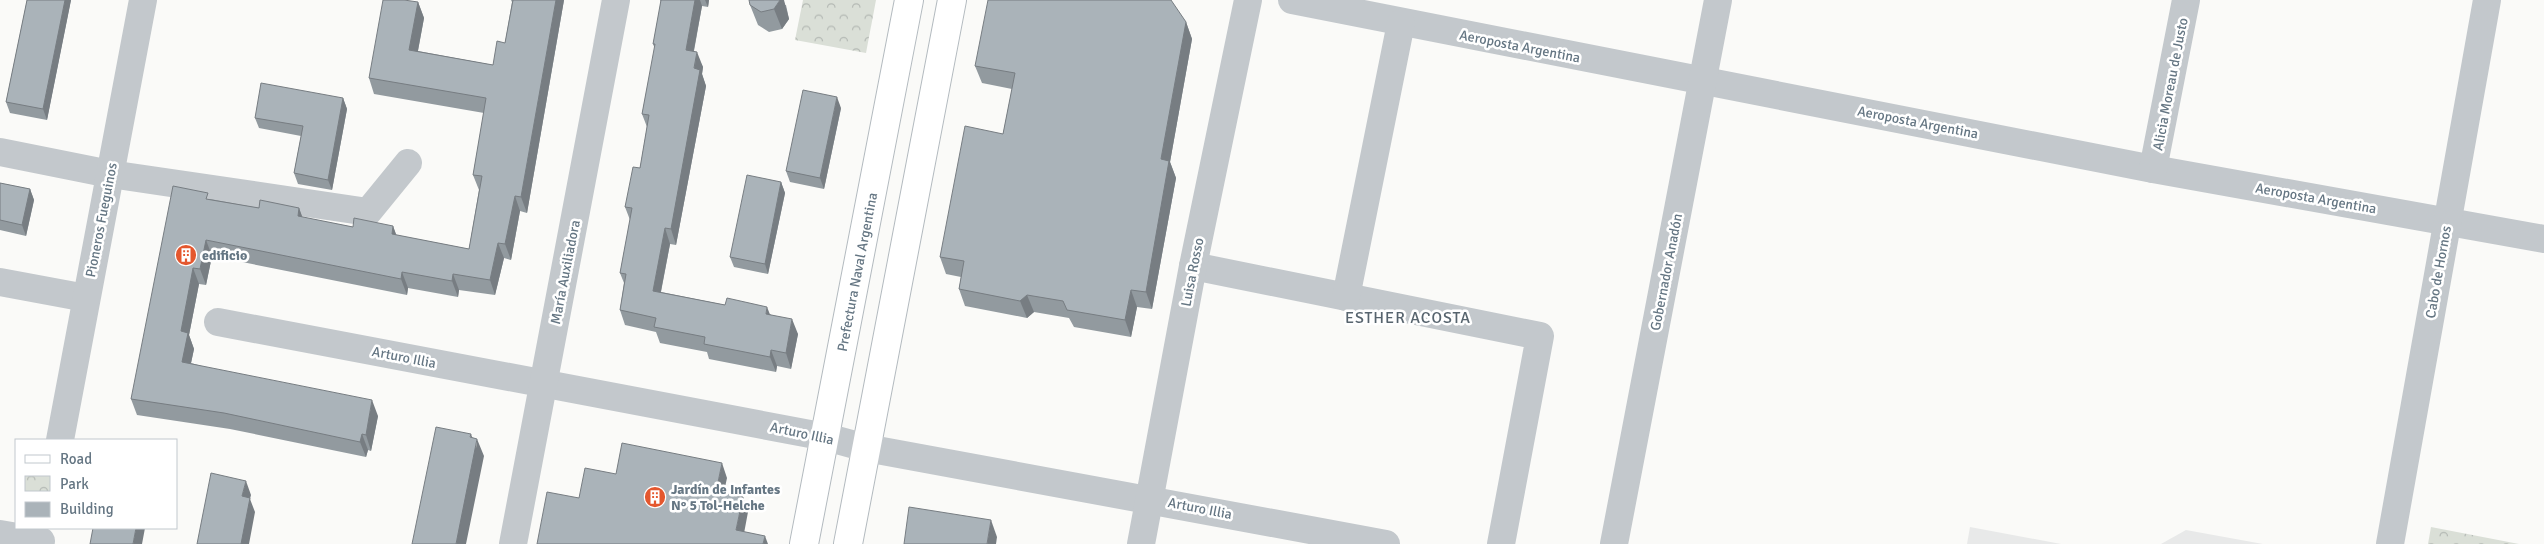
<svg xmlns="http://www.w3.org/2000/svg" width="2544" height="544" viewBox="0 0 2544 544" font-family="Signika,sans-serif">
<defs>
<pattern id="park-crowns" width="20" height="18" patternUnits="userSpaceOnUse" patternTransform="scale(1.25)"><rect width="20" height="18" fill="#dadfd7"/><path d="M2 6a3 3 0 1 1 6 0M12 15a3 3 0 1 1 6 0" fill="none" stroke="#b4b9b4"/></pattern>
</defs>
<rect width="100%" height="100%" fill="#fafaf8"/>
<g fill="#e8e9e9">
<polygon points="1970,527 2061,544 1967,544"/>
<polygon points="2186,530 2263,544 2161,544"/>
</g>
<g fill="url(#park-crowns)">
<polygon points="803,0 876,0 866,53 795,40"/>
<polygon points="2431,527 2519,544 2428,544"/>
</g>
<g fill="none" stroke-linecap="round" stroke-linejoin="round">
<g stroke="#b3babf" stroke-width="30">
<g id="secondary">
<polyline points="804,544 909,0"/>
<polyline points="848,544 952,0"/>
</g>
</g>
<g stroke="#c3c8cc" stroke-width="28">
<polyline points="1292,0 2153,169 2544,239"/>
<polyline points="0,152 110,174 368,212 408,163"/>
<polyline points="2153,169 2186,0"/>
<polyline points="1193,266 1540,336 1501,544"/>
<polyline points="0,282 86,298"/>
<polyline points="1346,297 1401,23"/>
<polyline points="218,322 826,437 866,448 1386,544"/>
<polyline points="60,440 143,0"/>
<polyline points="0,534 41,541"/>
<polyline points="513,544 616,0"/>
<polyline points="1141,544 1193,266 1248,0"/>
<polyline points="1614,544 1718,0"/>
<polyline points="2390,544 2487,0"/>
</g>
<use href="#secondary" stroke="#fff" stroke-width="28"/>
</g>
<g fill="#929a9f">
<polygon points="27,0 71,0 47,120 10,113 6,102"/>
<polygon points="511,0 564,0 527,213 520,211 511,260 504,258 495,295 459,290 458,297 408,288 407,295 212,256 206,285 199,284 189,335 194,349 191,363 378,416 371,451 368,450 366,457 230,429 137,415 131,399 210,199 259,208 299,208 302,217 353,227 393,226 396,235 469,249 479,190 473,175 484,113 374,94 369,78 418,2 424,18 418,51 493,65 505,43 512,2"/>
<polygon points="660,0 709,0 708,7 702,6 694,51 703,67 702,74 706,86 676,245 670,244 661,292 770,314 798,334 791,369 777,366 776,372 709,359 707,352 660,343 656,332 625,325 620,310 624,283 620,273 630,220 625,207 640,168 647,127 642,114 655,49 653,44 661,2"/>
<polygon points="750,5 786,5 789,19 782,29 769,32 758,25"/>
<polygon points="1186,22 1192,39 1170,162 1176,178 1152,309 1137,307 1131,337 1074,327 1069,318 1034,312 1027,318 965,306 959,289 961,277 946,274 940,257 1003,134 1012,89 982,83 975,66"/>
<polygon points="343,98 347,109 332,190 298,184 294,173 301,136 259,128 255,118"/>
<polygon points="841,108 824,189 790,182 786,171"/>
<polygon points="781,182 785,193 768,274 734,267 730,257"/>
<polygon points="0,183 30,189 34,200 26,236 0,230"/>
</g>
<g fill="#777d82">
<polygon points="65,0 71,0 47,120 43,109"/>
<polygon points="556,0 564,0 527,213 521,197"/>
<polygon points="695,0 700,0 702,6 691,65 686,50"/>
<polygon points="705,0 709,0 708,7"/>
<polygon points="780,0 784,0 789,19 782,29 774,9"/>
<polygon points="418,2 424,18 415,66 409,50"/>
<polygon points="1186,22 1192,39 1170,162 1176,178 1152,309 1146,292 1161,159"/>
<polygon points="697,52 703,67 702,74 706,86 676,245 671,229"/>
<polygon points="837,97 841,108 824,189 820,178"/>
<polygon points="343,98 347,109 332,190 328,180"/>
<polygon points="781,182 785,193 768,274 765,264"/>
<polygon points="30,189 34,200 26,236 22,225"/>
<polygon points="515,196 520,211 511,260 505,244"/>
<polygon points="299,208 305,224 298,216"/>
<polygon points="393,226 399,242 392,234"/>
<polygon points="665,228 670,244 658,306 653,291"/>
<polygon points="206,240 212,256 206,285 200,269"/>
<polygon points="498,243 504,258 495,295 490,280"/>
<polygon points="193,268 199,284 189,335 194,349 188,377 182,362 181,331"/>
<polygon points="402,272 408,288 407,295 401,279"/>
<polygon points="453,274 459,290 458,297 452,281"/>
<polygon points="1131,290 1137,307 1131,337 1125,320"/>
<polygon points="1027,295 1034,312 1027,318 1020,301"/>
<polygon points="767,307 773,322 766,314"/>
<polygon points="792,319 798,334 791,369 786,353"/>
<polygon points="771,350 777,366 776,372 770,357"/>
<polygon points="372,400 378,416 371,451 366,435"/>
<polygon points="362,434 368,450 366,457 360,442"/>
<polygon points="471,434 476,448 477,439 484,456 466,544 456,544"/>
<polygon points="722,463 727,478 721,506 716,492"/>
<polygon points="246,481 251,495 250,499 255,512 249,544 241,544 242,496"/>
<polygon points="743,497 748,512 742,544 736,530"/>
<polygon points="991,520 997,537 996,544 987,544"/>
<polygon points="136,528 145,528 142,544 133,544"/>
<polygon points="765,536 768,544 763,544"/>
</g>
<g fill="#aab3b9" stroke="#777d82">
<polygon points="27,0 65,0 43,109 6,102"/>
<polygon points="383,0 404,0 418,2 409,50 493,65 497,41 505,43 513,0 556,0 521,197 515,196 505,244 498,243 490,280 453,274 452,281 402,272 401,279 206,240 200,269 193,268 187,300 181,331 188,333 182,362 372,400 366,435 362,434 360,442 224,413 131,399 173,186 208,193 206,199 259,208 260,200 299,208 298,216 353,227 354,218 393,226 392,234 469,249 482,176 473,175 486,98 369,78"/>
<polygon points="661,0 695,0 686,50 697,52 694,68 700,70 671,229 665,228 653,291 725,305 727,298 767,307 766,314 792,319 786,353 771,350 770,357 704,344 705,337 654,327 656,318 620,310 626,274 620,273 632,208 625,207 633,167 640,168 649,115 642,114 655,44 653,44"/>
<polygon points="749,0 780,0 774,9 761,12 750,5"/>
<polygon points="988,0 1171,0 1186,22 1161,159 1169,161 1146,292 1131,290 1125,320 1067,310 1063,301 1027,295 1020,301 959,289 964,261 940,257 965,126 1003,134 1015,73 975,66"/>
<polygon points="261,83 343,98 328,180 294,173 303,126 255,118"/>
<polygon points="803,90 837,97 820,178 786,171"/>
<polygon points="747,175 781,182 765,264 730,257"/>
<polygon points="0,183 30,189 22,225 0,220"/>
<polygon points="436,427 471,434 470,437 477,439 456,544 412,544"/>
<polygon points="622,443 722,463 716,492 743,497 736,530 765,536 763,544 537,544 547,492 579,498 585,468 616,474"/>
<polygon points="211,473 246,481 242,496 250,498 241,544 197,544"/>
<polygon points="909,507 991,520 987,544 904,544"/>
<polygon points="93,528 136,528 133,544 90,544"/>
</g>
<defs>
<g id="building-disc" transform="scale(1.125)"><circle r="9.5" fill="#e4572e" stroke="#fff"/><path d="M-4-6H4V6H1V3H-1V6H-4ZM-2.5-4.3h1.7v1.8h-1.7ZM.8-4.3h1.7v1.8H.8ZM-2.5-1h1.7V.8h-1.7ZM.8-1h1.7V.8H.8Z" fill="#fff"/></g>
</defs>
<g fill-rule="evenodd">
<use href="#building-disc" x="186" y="255"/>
<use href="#building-disc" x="655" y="497"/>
</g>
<g text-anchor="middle" stroke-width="5" stroke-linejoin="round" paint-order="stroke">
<g font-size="14" fill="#657683" stroke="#fff">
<text transform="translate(1520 46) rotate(11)" y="5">Aeroposta Argentina</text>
<text transform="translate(2170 84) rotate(-79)" y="5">Alicia Moreau de Justo</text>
<text transform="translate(1918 122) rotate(11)" y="5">Aeroposta Argentina</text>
<text transform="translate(2316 198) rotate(10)" y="5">Aeroposta Argentina</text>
<text transform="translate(101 220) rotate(-79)" y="5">Pioneros Fueguinos</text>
<text transform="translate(565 272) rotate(-79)" y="5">María Auxiliadora</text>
<text transform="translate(857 272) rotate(-79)" y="5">Prefectura Naval Argentina</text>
<text transform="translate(1192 272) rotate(-79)" y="5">Luisa Rosso</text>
<text transform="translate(1666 272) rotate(-79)" y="5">Gobernador Anadón</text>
<text transform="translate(2438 272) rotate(-80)" y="5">Cabo de Hornos</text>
<text transform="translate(404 357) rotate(11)" y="5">Arturo Illia</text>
<text transform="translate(802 433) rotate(12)" y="5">Arturo Illia</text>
<text transform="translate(1200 508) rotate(11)" y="5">Arturo Illia</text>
</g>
<g font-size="14" font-weight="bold" fill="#657683" stroke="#fff" text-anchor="start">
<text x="202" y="260">edificio</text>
<text x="671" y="494">Jardín de Infantes<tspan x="671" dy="16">N° 5 Tol-Helche</tspan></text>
</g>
<g font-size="16" letter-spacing="1" fill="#57646e" stroke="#fff">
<text x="1408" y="323">ESTHER ACOSTA</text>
</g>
</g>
<rect x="15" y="439" width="162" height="90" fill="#ffffff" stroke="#c1c8cd"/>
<rect x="25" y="455" width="25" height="8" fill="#ffffff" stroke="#c1c8cd"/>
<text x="60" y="464" font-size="15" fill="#657683">Road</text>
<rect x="25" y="476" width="25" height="15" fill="url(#park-crowns)" stroke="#c1c8cd"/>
<text x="60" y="489" font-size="15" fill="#657683">Park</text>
<rect x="25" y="502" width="25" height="15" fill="#aab3b9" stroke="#c1c8cd"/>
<text x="60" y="514" font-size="15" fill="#657683">Building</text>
</svg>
